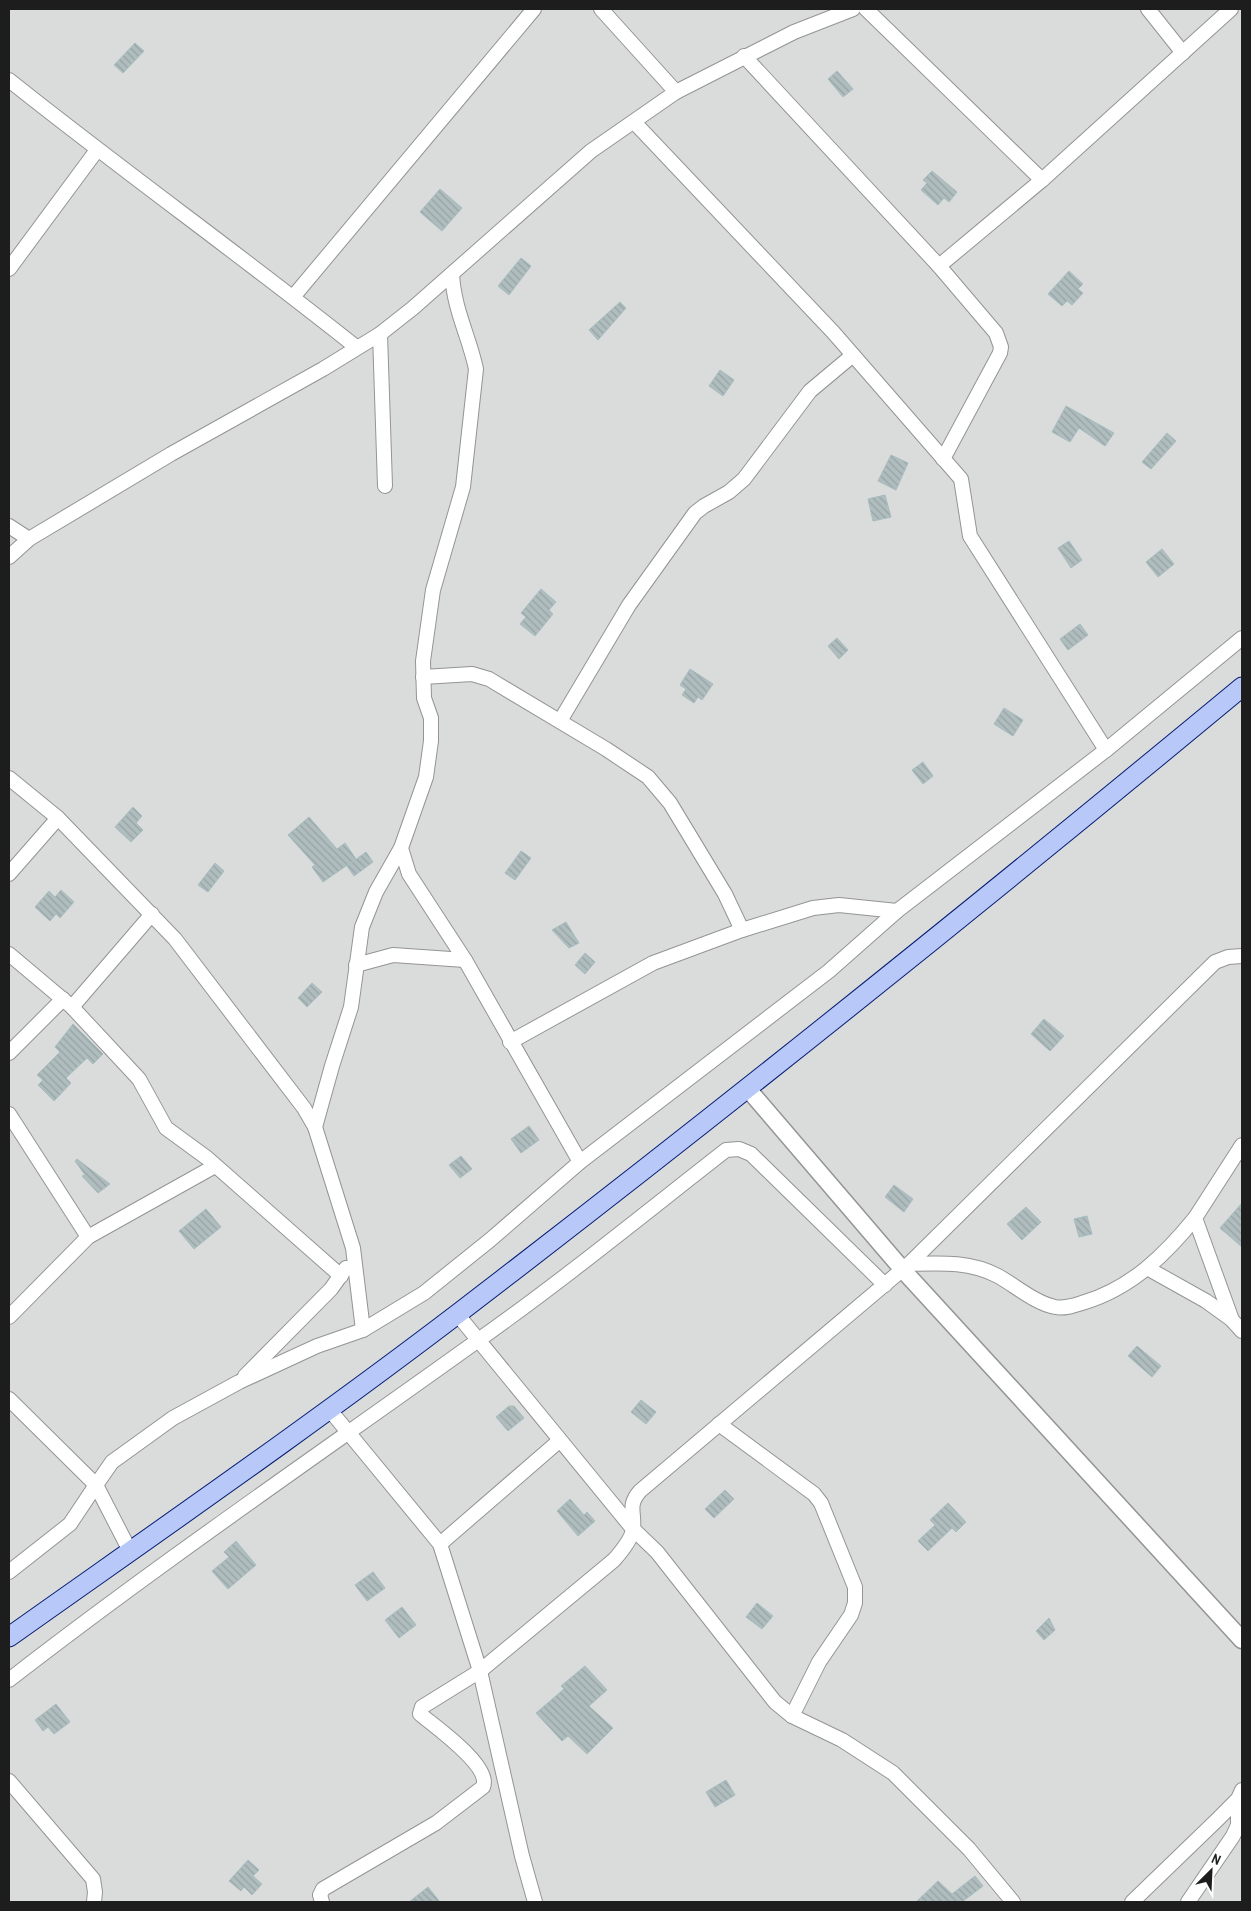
<svg xmlns="http://www.w3.org/2000/svg" width="1251" height="1911" viewBox="0 0 1251 1911" font-family="'Archivo Narrow',sans-serif">
<defs>
<pattern id="building-back-hatch" width="6" height="6" patternUnits="userSpaceOnUse" patternTransform="scale(1.25)"><rect width="6" height="6" fill="#b0bdbf"/><path d="M-1 5l2 2M0 0l6 6M5-1l2 2" fill="none" stroke="#97a2a4"/></pattern>
</defs>
<rect width="100%" height="100%" fill="#e3eaee"/>
<rect fill="#dadbdb" x="9" y="9" width="1233" height="1893"/>
<g fill="url(#building-back-hatch)" stroke="#a6bdc0">
<polygon points="135,43 144,51 123,73 114,65"/>
<polygon points="837,71 853,89 843,97 828,79"/>
<polygon points="932,171 957,192 949,202 944,198 938,205 921,190 927,183 923,180"/>
<polygon points="440,189 462,208 442,231 420,212"/>
<polygon points="521,258 531,266 509,295 498,286"/>
<polygon points="1069,271 1083,284 1078,289 1083,293 1072,305 1067,301 1062,306 1048,294"/>
<polygon points="620,302 626,308 598,340 589,330"/>
<polygon points="720,370 734,380 723,396 709,386"/>
<polygon points="1066,406 1114,433 1105,446 1079,428 1070,442 1052,432"/>
<polygon points="1167,433 1176,441 1151,469 1142,462"/>
<polygon points="891,455 908,463 896,490 878,481"/>
<polygon points="885,495 891,517 873,521 868,499"/>
<polygon points="1069,541 1082,560 1071,568 1058,548"/>
<polygon points="1162,549 1174,564 1158,577 1146,562"/>
<polygon points="541,589 556,602 549,610 553,614 535,636 520,624 526,617 521,613"/>
<polygon points="1080,624 1088,635 1068,650 1060,639"/>
<polygon points="837,638 848,650 839,659 828,646"/>
<polygon points="690,669 713,684 702,700 698,697 694,703 682,695 686,689 680,685"/>
<polygon points="1004,708 1023,720 1013,736 994,724"/>
<polygon points="923,762 933,776 923,784 912,770"/>
<polygon points="133,807 142,816 136,823 143,830 131,842 115,827"/>
<polygon points="309,817 337,849 345,843 356,859 323,882 312,867 315,865 288,835"/>
<polygon points="521,851 531,858 515,880 505,873"/>
<polygon points="366,852 373,862 354,876 347,866"/>
<polygon points="215,863 224,871 208,892 198,885"/>
<polygon points="61,890 74,902 60,918 56,914 50,921 35,907 49,891 55,897"/>
<polygon points="566,922 579,943 569,948 552,930"/>
<polygon points="585,953 595,962 585,974 575,965"/>
<polygon points="312,983 322,992 307,1007 298,998"/>
<polygon points="1044,1019 1064,1036 1050,1051 1031,1034"/>
<polygon points="73,1024 103,1054 93,1064 87,1058 66,1078 71,1083 54,1101 38,1085 43,1080 37,1075 60,1052 55,1047"/>
<polygon points="529,1126 539,1140 521,1153 511,1139"/>
<polygon points="461,1156 472,1169 460,1178 449,1165"/>
<polygon points="77,1159 102,1178 110,1184 98,1193 82,1176 85,1175 75,1161"/>
<polygon points="894,1185 913,1199 904,1212 885,1197"/>
<polygon points="1242,1203 1242,1247 1220,1228"/>
<polygon points="1026,1207 1041,1222 1022,1240 1007,1224"/>
<polygon points="206,1209 221,1227 194,1249 179,1231"/>
<polygon points="1087,1216 1092,1234 1079,1237 1074,1219"/>
<polygon points="1137,1346 1161,1366 1152,1377 1128,1356"/>
<polygon points="641,1400 656,1412 646,1424 631,1412"/>
<polygon points="509,1406 514,1406 524,1418 508,1431 496,1417"/>
<polygon points="725,1490 734,1499 714,1518 705,1509"/>
<polygon points="570,1499 584,1515 587,1512 595,1521 578,1536 557,1511"/>
<polygon points="948,1503 966,1522 956,1532 952,1528 928,1551 918,1541 935,1525 930,1520"/>
<polygon points="236,1541 256,1565 228,1589 212,1571 229,1557 224,1552"/>
<polygon points="373,1572 385,1588 367,1601 355,1585"/>
<polygon points="757,1603 773,1616 762,1629 746,1617"/>
<polygon points="402,1607 416,1625 399,1638 385,1620"/>
<polygon points="1049,1618 1055,1630 1044,1640 1036,1631"/>
<polygon points="585,1666 607,1690 589,1706 613,1728 587,1754 568,1736 562,1741 536,1713 564,1689 561,1686"/>
<polygon points="56,1704 70,1722 54,1734 48,1727 43,1731 35,1720"/>
<polygon points="726,1780 735,1795 715,1807 706,1792"/>
<polygon points="248,1860 259,1870 253,1876 262,1884 252,1895 244,1887 241,1891 229,1881"/>
<polygon points="975,1876 983,1886 962,1902 916,1902 938,1881 952,1894"/>
<polygon points="428,1887 440,1902 409,1902"/>
</g>
<g fill="none" stroke-linecap="round" stroke-linejoin="round">
<g stroke="#949494" stroke-width="16">
<g id="minor">
<polyline points="601,9 676,92"/>
<polyline points="866,9 1042,180"/>
<polyline points="1148,9 1183,53"/>
<polyline points="744,56 939,266 996,333 1001,347 1000,353 943,459"/>
<path d="M 9,80 C 123,171 242,256 356,347"/>
<polyline points="634,122 833,332 961,479 970,536 1106,750"/>
<polyline points="939,266 1042,180 1231,9"/>
<polyline points="9,269 97,150"/>
<path d="M 452,274 C 454,310 469,336 476,369 L 463,487 L 433,590 L 423,661 L 424,698 L 431,718 L 431,741 L 426,777 L 401,848 L 409,874 L 465,960 L 580,1162"/>
<polyline points="293,297 534,9"/>
<polyline points="380,334 385,486"/>
<polyline points="9,526 29,539"/>
<polyline points="9,557 29,539 171,454 323,369 380,334 413,308 591,151 676,92 794,32 853,9"/>
<polyline points="423,677 472,674 489,679 606,749 648,777 670,803 725,894 742,930"/>
<polyline points="560,721 629,605 695,513 704,506 729,492 744,479 810,391 853,355"/>
<polyline points="9,778 58,818 175,939 304,1108 315,1127 353,1248 363,1330"/>
<polyline points="9,874 58,818"/>
<polyline points="9,954 72,1007 139,1079 166,1128 207,1158 341,1276"/>
<polyline points="356,965 393,955 465,960"/>
<polyline points="72,1007 152,914"/>
<polyline points="510,1042 653,963 742,930 813,908 839,905 897,911"/>
<polyline points="9,1053 63,999"/>
<polyline points="9,1114 88,1237"/>
<polyline points="315,1127 332,1066 351,1007 362,927 376,892 401,848"/>
<polyline points="1242,1145 1195,1218 1232,1320 1242,1331"/>
<path d="M 909,1264 C 940,1263 970,1261 998,1276 C 1016,1286 1035,1303 1055,1307 C 1065,1309 1075,1305 1085,1302 C 1131,1288 1165,1255 1195,1218"/>
<polyline points="1147,1268 1206,1301 1231,1319"/>
<polyline points="457,1314 633,1529 657,1552 775,1702 792,1716 842,1740 893,1773 969,1849 1013,1902"/>
<polyline points="9,1317 88,1237 215,1166"/>
<polyline points="245,1376 331,1289 346,1268"/>
<polyline points="9,1399 96,1485 70,1524 9,1572"/>
<polyline points="329,1409 440,1544 480,1671 522,1856 535,1902"/>
<polyline points="719,1424 814,1494 821,1503 855,1587 855,1603 851,1615 819,1662 792,1716"/>
<polyline points="440,1544 559,1441"/>
<polyline points="130,1551 96,1485 112,1462 173,1418 239,1382 317,1346 363,1330 424,1293 490,1240 580,1162 829,971 897,911 1106,750 1242,638"/>
<path d="M 9,1680 C 161,1562 321,1453 477,1341 C 562,1281 644,1214 726,1150 L 739,1149 L 751,1154 L 885,1285"/>
<polyline points="9,1781 93,1879 95,1892 94,1902"/>
<path d="M 322,1902 L 320,1895 L 323,1889 L 436,1823 L 483,1787 C 492,1766 434,1726 420,1714 L 422,1707 L 480,1671 L 614,1560 C 621,1552 632,1539 633,1529 C 635,1512 627,1506 640,1491 L 909,1264 L 1215,962 L 1228,957 L 1242,956"/>
<polyline points="1132,1902 1217,1820 1238,1799 1242,1790"/>
<polyline points="1188,1902 1233,1836 1238,1825 1238,1799"/>
</g>
</g>
<g stroke="#949494" stroke-width="19">
<polyline id="tertiary" points="748,1089 903,1270 1242,1640"/>
</g>
<g stroke="#061d73" stroke-width="21">
<path id="secondary" d="M 9,1637 C 160,1530 312,1425 460,1312 C 725,1109 985,900 1242,687"/>
</g>
<use href="#minor" stroke="#fff" stroke-width="14"/>
<use href="#tertiary" stroke="#fff" stroke-width="16"/>
<use href="#secondary" stroke="#b7c8f9" stroke-width="19"/>
</g>
<rect width="1251" height="1911" fill="none" stroke="#1d1d1d" stroke-width="20"/>
<g transform="translate(1211 1871) rotate(24)" stroke="#ffffff" stroke-width="4" paint-order="stroke">
<path d="M0-4L9 19L0 12L-9 19Z" fill="#1d1d1d"/>
<text y="-8" font-size="14" font-weight="bold" text-anchor="middle" fill="#1d1d1d">N</text>
</g>
</svg>
